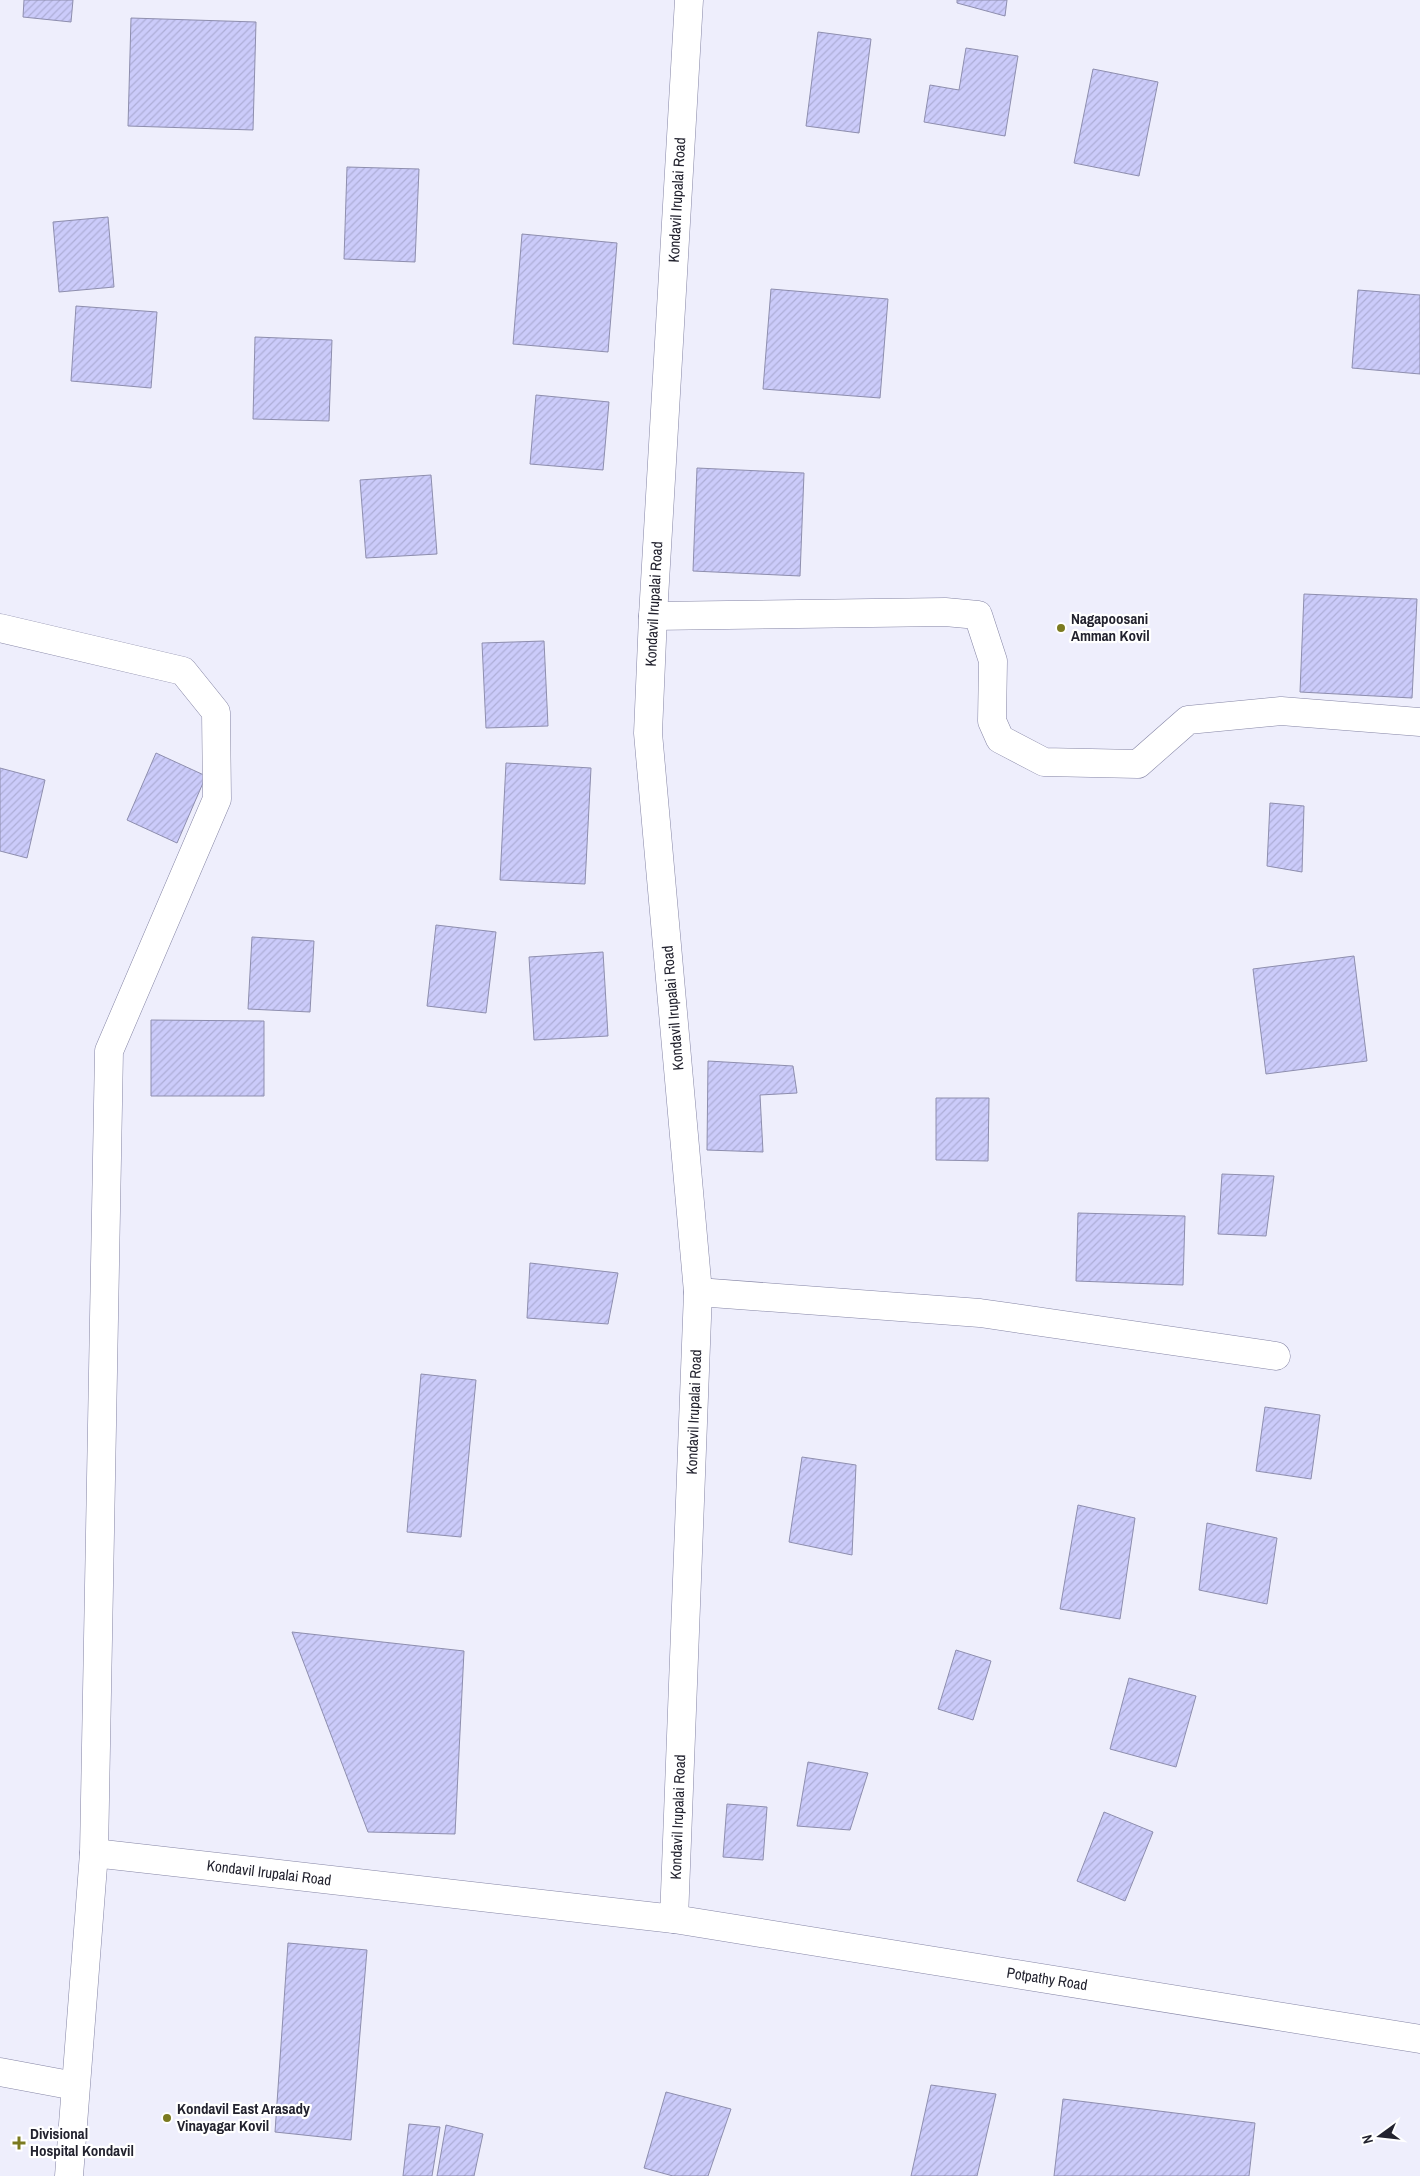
<svg xmlns="http://www.w3.org/2000/svg" width="1420" height="2176" viewBox="0 0 1420 2176" font-family="'Archivo Narrow',sans-serif">
<defs>
<pattern id="building-hatch" width="6" height="6" patternUnits="userSpaceOnUse" patternTransform="scale(1.25)"><rect width="6" height="6" fill="#cbcbfa"/><path d="M-1 1l2-2M0 6l6-6M5 7l2-2" fill="none" stroke="#aeaed7"/></pattern>
</defs>
<rect width="100%" height="100%" fill="#eeeefc"/>
<g fill="url(#building-hatch)" stroke="#8e8eae">
<polygon points="24,0 73,0 71,22 23,17"/>
<polygon points="957,0 1007,0 1005,16 957,3"/>
<polygon points="131,18 256,22 253,130 128,126"/>
<polygon points="818,32 871,39 859,133 806,126"/>
<polygon points="966,48 1018,56 1005,136 924,122 930,85 959,90"/>
<polygon points="1093,69 1158,82 1139,176 1074,163"/>
<polygon points="347,167 419,169 415,262 344,259"/>
<polygon points="108,217 114,287 59,292 53,222"/>
<polygon points="522,234 617,243 608,352 513,344"/>
<polygon points="771,289 888,299 880,398 763,389"/>
<polygon points="1358,290 1420,295 1420,374 1352,368"/>
<polygon points="76,306 157,312 151,388 71,381"/>
<polygon points="255,337 332,340 329,421 253,419"/>
<polygon points="536,395 609,402 603,470 530,464"/>
<polygon points="697,468 804,473 800,576 693,571"/>
<polygon points="431,475 437,554 366,558 360,480"/>
<polygon points="1304,594 1417,599 1412,698 1300,692"/>
<polygon points="544,641 548,726 486,728 482,643"/>
<polygon points="156,753 206,776 177,843 127,820"/>
<polygon points="506,763 591,768 585,884 500,880"/>
<polygon points="0,768 45,780 27,858 0,851"/>
<polygon points="1270,803 1304,806 1302,872 1267,866"/>
<polygon points="436,925 496,932 486,1013 427,1006"/>
<polygon points="252,937 314,941 310,1012 248,1009"/>
<polygon points="603,952 608,1036 534,1040 529,957"/>
<polygon points="1354,956 1367,1061 1266,1074 1253,969"/>
<polygon points="151,1020 264,1021 264,1096 151,1096"/>
<polygon points="708,1061 793,1066 797,1093 760,1095 763,1152 707,1150"/>
<polygon points="936,1098 989,1098 988,1161 936,1160"/>
<polygon points="1222,1174 1274,1176 1266,1236 1218,1234"/>
<polygon points="1078,1213 1185,1216 1183,1285 1076,1281"/>
<polygon points="530,1263 618,1273 608,1324 527,1318"/>
<polygon points="421,1374 476,1380 461,1537 407,1532"/>
<polygon points="1265,1407 1320,1415 1311,1479 1256,1471"/>
<polygon points="802,1457 856,1465 852,1555 789,1542"/>
<polygon points="1078,1505 1135,1518 1120,1619 1060,1609"/>
<polygon points="1207,1523 1277,1538 1267,1604 1199,1590"/>
<polygon points="292,1632 464,1651 455,1834 368,1832"/>
<polygon points="956,1650 991,1661 973,1720 938,1709"/>
<polygon points="1129,1678 1196,1696 1176,1767 1110,1749"/>
<polygon points="808,1762 868,1773 850,1830 797,1826"/>
<polygon points="727,1804 767,1807 763,1860 723,1857"/>
<polygon points="1104,1812 1153,1832 1125,1901 1077,1881"/>
<polygon points="288,1943 367,1950 351,2140 275,2132"/>
<polygon points="931,2085 996,2094 977,2176 911,2176"/>
<polygon points="666,2092 731,2109 708,2176 673,2176 644,2168"/>
<polygon points="1063,2099 1255,2123 1249,2176 1054,2176"/>
<polygon points="409,2124 440,2127 432,2176 403,2176"/>
<polygon points="446,2125 483,2134 474,2176 437,2176"/>
</g>
<g fill="none" stroke-linecap="round" stroke-linejoin="round">
<g stroke="#8585a5" stroke-width="29">
<g id="minor">
<polyline points="653,616 945,612 978,615 993,661 992,721 1000,739 1044,762 1138,764 1188,720 1281,711 1420,722"/>
<polyline points="0,628 183,671 216,712 217,799 109,1051 94,1853"/>
<polyline points="698,1292 980,1313 1276,1356"/>
<polyline points="0,2072 75,2086"/>
</g>
</g>
<g stroke="#8585a5" stroke-width="29">
<g id="tertiary">
<polyline points="674,1919 1420,2039"/>
<polyline points="69,2176 94,1853 674,1919 698,1292 648,733 653,616 689,0"/>
</g>
</g>
<use href="#minor" stroke="#fff" stroke-width="28"/>
<use href="#tertiary" stroke="#fff" stroke-width="28"/>
</g>
<g fill="#7b7a20" stroke="#fff" stroke-width="2">
<circle cx="1061" cy="628" r="5"/>
<circle cx="167" cy="2118" r="5"/>
<path d="M16.5 2135.5h5v5h5v5h-5v5h-5v-5h-5v-5h5z"/>
</g>
<g text-anchor="middle" stroke-width="4.5" stroke-linejoin="round" paint-order="stroke">
<g font-size="15" fill="#22222e" stroke="#fff">
<text transform="translate(677 200) rotate(-87)" y="5">Kondavil Irupalai Road</text>
<text transform="translate(654 604) rotate(-87)" y="5">Kondavil Irupalai Road</text>
<text transform="translate(673 1008) rotate(-95)" y="5">Kondavil Irupalai Road</text>
<text transform="translate(694 1412) rotate(-88)" y="5">Kondavil Irupalai Road</text>
<text transform="translate(678 1817) rotate(-88)" y="5">Kondavil Irupalai Road</text>
<text transform="translate(269 1873) rotate(7)" y="5">Kondavil Irupalai Road</text>
<text transform="translate(1047 1979) rotate(9)" y="5">Potpathy Road</text>
</g>
<g font-size="15" font-weight="bold" fill="#22222e" stroke="#fff" text-anchor="start">
<text x="1071" y="624">Nagapoosani<tspan x="1071" dy="17">Amman Kovil</tspan></text>
<text x="177" y="2114">Kondavil East Arasady<tspan x="177" dy="17">Vinayagar Kovil</tspan></text>
<text x="30" y="2139">Divisional<tspan x="30" dy="17">Hospital Kondavil</tspan></text>
</g>
</g>
<g transform="translate(1380 2136) rotate(255)" stroke="#ffffff" stroke-width="4" paint-order="stroke">
<path d="M0-4L9 19L0 12L-9 19Z" fill="#22222e"/>
<text y="-8" font-size="14" font-weight="bold" text-anchor="middle" fill="#22222e">N</text>
</g>
</svg>
